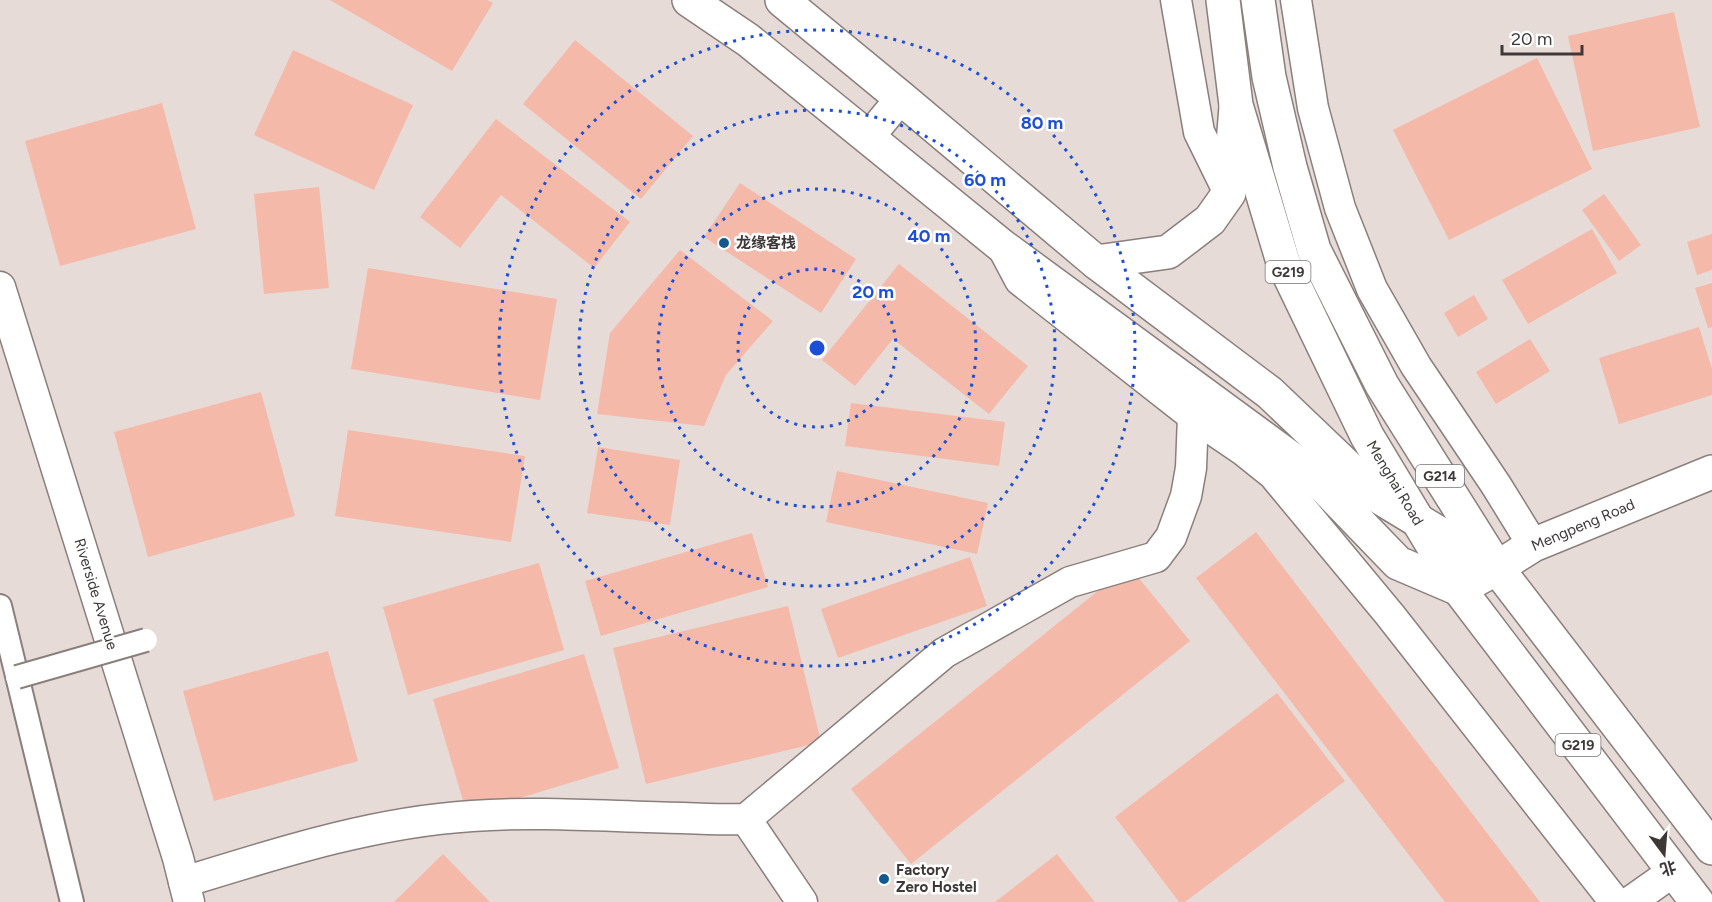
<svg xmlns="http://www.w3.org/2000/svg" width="1712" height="902" viewBox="0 0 1712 902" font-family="Figtree,'Noto Sans SC',sans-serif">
<rect width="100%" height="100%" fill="#e7dbd8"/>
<g fill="#f4b9a9">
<polygon points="330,0 487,0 493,3 452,71"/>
<polygon points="1674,12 1700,127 1593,151 1568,36"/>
<polygon points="575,40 693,136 641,199 523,104"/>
<polygon points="293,50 413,105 374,190 254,135"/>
<polygon points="1537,58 1592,169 1449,240 1393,130"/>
<polygon points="162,103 196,229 60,266 25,141"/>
<polygon points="496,119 630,222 594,268 501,195 460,248 420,217"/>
<polygon points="740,183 856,259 821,313 704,237"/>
<polygon points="319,187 329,288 264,294 254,194"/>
<polygon points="1604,194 1641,245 1619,261 1582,210"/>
<polygon points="1592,229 1617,273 1528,324 1502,280"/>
<polygon points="1712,234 1712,270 1697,275 1687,242"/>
<polygon points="680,250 773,321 726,375 704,426 597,414 610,333"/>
<polygon points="899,264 1028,366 989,414 893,339 855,386 822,360"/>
<polygon points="368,268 557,299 540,400 351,369"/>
<polygon points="1712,283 1712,327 1708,328 1695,288"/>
<polygon points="1474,295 1488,319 1458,337 1444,313"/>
<polygon points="1699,327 1712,369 1712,395 1619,424 1599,358"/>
<polygon points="1530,339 1550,371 1496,404 1476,372"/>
<polygon points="261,392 295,516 148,557 114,432"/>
<polygon points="851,403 1005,422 999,466 845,446"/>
<polygon points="348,430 525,456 511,542 335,516"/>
<polygon points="598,447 680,460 670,525 587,513"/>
<polygon points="837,471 988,503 977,554 826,522"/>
<polygon points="1256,532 1540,902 1445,902 1196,578"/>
<polygon points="752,533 768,587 601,636 585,581"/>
<polygon points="970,557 987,606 838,658 821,609"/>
<polygon points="539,563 564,650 408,695 383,607"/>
<polygon points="1129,566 1190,641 911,864 851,789"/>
<polygon points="788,606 821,742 646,784 613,648"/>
<polygon points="328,651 358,761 214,801 183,691"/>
<polygon points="584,654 619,768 467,814 433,699"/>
<polygon points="1277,693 1345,781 1185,902 1179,902 1115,817"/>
<polygon points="443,854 490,902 394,902"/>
<polygon points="1057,854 1095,902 995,902"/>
</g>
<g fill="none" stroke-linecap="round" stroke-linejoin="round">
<g stroke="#8a7f7c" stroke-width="26">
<polyline id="pedestrian" points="0,606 72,902"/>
</g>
<g stroke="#8a7f7c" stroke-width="33">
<g id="minor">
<polyline points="1176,0 1199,132 1229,193"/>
<polyline points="1296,0 1313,108 1340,208 1372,289 1416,366 1496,485 1533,545"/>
<polyline points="868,138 901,98"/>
<polyline points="1002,246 1020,280 1193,416 1243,450 1273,474 1390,615 1615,902"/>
<polyline points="0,287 178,858 189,902"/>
<polyline points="746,819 802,902"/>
<path d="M 184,882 C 278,853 374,822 472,816 C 542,811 613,817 682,818 C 703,819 725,820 746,819 L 944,653 L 1070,582 L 1156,557 L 1171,537 L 1186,496 L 1191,468 L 1193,416"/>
<polyline points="1630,902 1674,871"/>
</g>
</g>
<g stroke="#8a7f7c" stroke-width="36">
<g id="tertiary">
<polyline points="689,0 748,40 1002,246 1311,473 1398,563 1459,589 1497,568 1533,545 1712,472"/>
<polyline points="782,0 901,98 1096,262 1270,393 1379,497 1417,520"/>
<polyline points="1096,262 1168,252 1210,220 1229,193 1236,107"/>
</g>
</g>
<g stroke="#8a7f7c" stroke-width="36">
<polyline id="secondary" points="1417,520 1497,568"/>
</g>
<g stroke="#8a7f7c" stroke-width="36">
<g id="trunk">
<polyline points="1223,0 1236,105 1283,262 1367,436 1459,589 1697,902"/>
<polyline points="1258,0 1269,77 1290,167 1314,250 1382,385 1497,568 1712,848"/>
</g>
</g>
<use href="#pedestrian" stroke="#fff" stroke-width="22"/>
<use href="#minor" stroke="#fff" stroke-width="30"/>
<use href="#tertiary" stroke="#fff" stroke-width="33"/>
<use href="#secondary" stroke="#fff" stroke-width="33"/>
<use href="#trunk" stroke="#fff" stroke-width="33"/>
<g stroke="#8a7f7c" stroke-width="26" stroke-linecap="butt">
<polyline id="pedestrian-bridge" points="17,677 146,640"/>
</g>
<use href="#pedestrian-bridge" stroke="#fff" stroke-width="22"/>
</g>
<g fill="none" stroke="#1d4ed8" stroke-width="3" stroke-dasharray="3 6">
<circle cx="817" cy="348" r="79"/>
<circle cx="817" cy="348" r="159"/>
<circle cx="817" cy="348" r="238"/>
<circle cx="817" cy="348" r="318"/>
</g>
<g fill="#125a8e" stroke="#fff" stroke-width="2">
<circle cx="724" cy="243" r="6"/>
<circle cx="884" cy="879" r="6"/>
</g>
<g text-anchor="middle" stroke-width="5" stroke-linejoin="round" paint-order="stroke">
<g fill="#fff" stroke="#787474" stroke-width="1.5">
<rect x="1265.5" y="261" width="45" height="22" rx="4.5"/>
<rect x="1416" y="465" width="48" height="22" rx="4.5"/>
<rect x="1555.5" y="734" width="45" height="22" rx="4.5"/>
</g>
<g font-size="14" font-weight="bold" fill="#3e3938">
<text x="1288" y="277">G219</text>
<text x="1440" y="481">G214</text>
<text x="1578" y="750">G219</text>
</g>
<g font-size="15" font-weight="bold" fill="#3e3938" stroke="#fff" text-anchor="start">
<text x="736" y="248">龙缘客栈</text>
<text x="896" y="875">Factory<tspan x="896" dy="17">Zero Hostel</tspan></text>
</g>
<g font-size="15" fill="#3e3938" stroke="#fff">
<text transform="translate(1395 483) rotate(59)" y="5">Menghai Road</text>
<text transform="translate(1583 525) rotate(-23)" y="5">Mengpeng Road</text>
<text transform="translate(96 594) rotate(73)" y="5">Riverside Avenue</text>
</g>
</g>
<circle cx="817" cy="348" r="9" fill="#1d4ed8" stroke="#fff" stroke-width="3"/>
<g font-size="18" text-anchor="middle" font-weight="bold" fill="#1d4ed8" stroke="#fff" stroke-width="5" stroke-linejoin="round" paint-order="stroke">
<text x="1042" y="129">80 m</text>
<text x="985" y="186">60 m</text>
<text x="929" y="242">40 m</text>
<text x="873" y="298">20 m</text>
</g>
<g transform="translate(1664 854) rotate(164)" stroke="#ffffff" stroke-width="4.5" paint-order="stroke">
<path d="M0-4.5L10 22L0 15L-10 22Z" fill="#3e3938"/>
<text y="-9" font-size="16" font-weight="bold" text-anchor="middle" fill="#3e3938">北</text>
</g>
<path d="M1502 45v9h80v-9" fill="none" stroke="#3e3938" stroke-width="3"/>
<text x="1511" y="45" font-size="18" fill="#3e3938" stroke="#ffffff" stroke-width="4.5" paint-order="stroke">20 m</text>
</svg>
